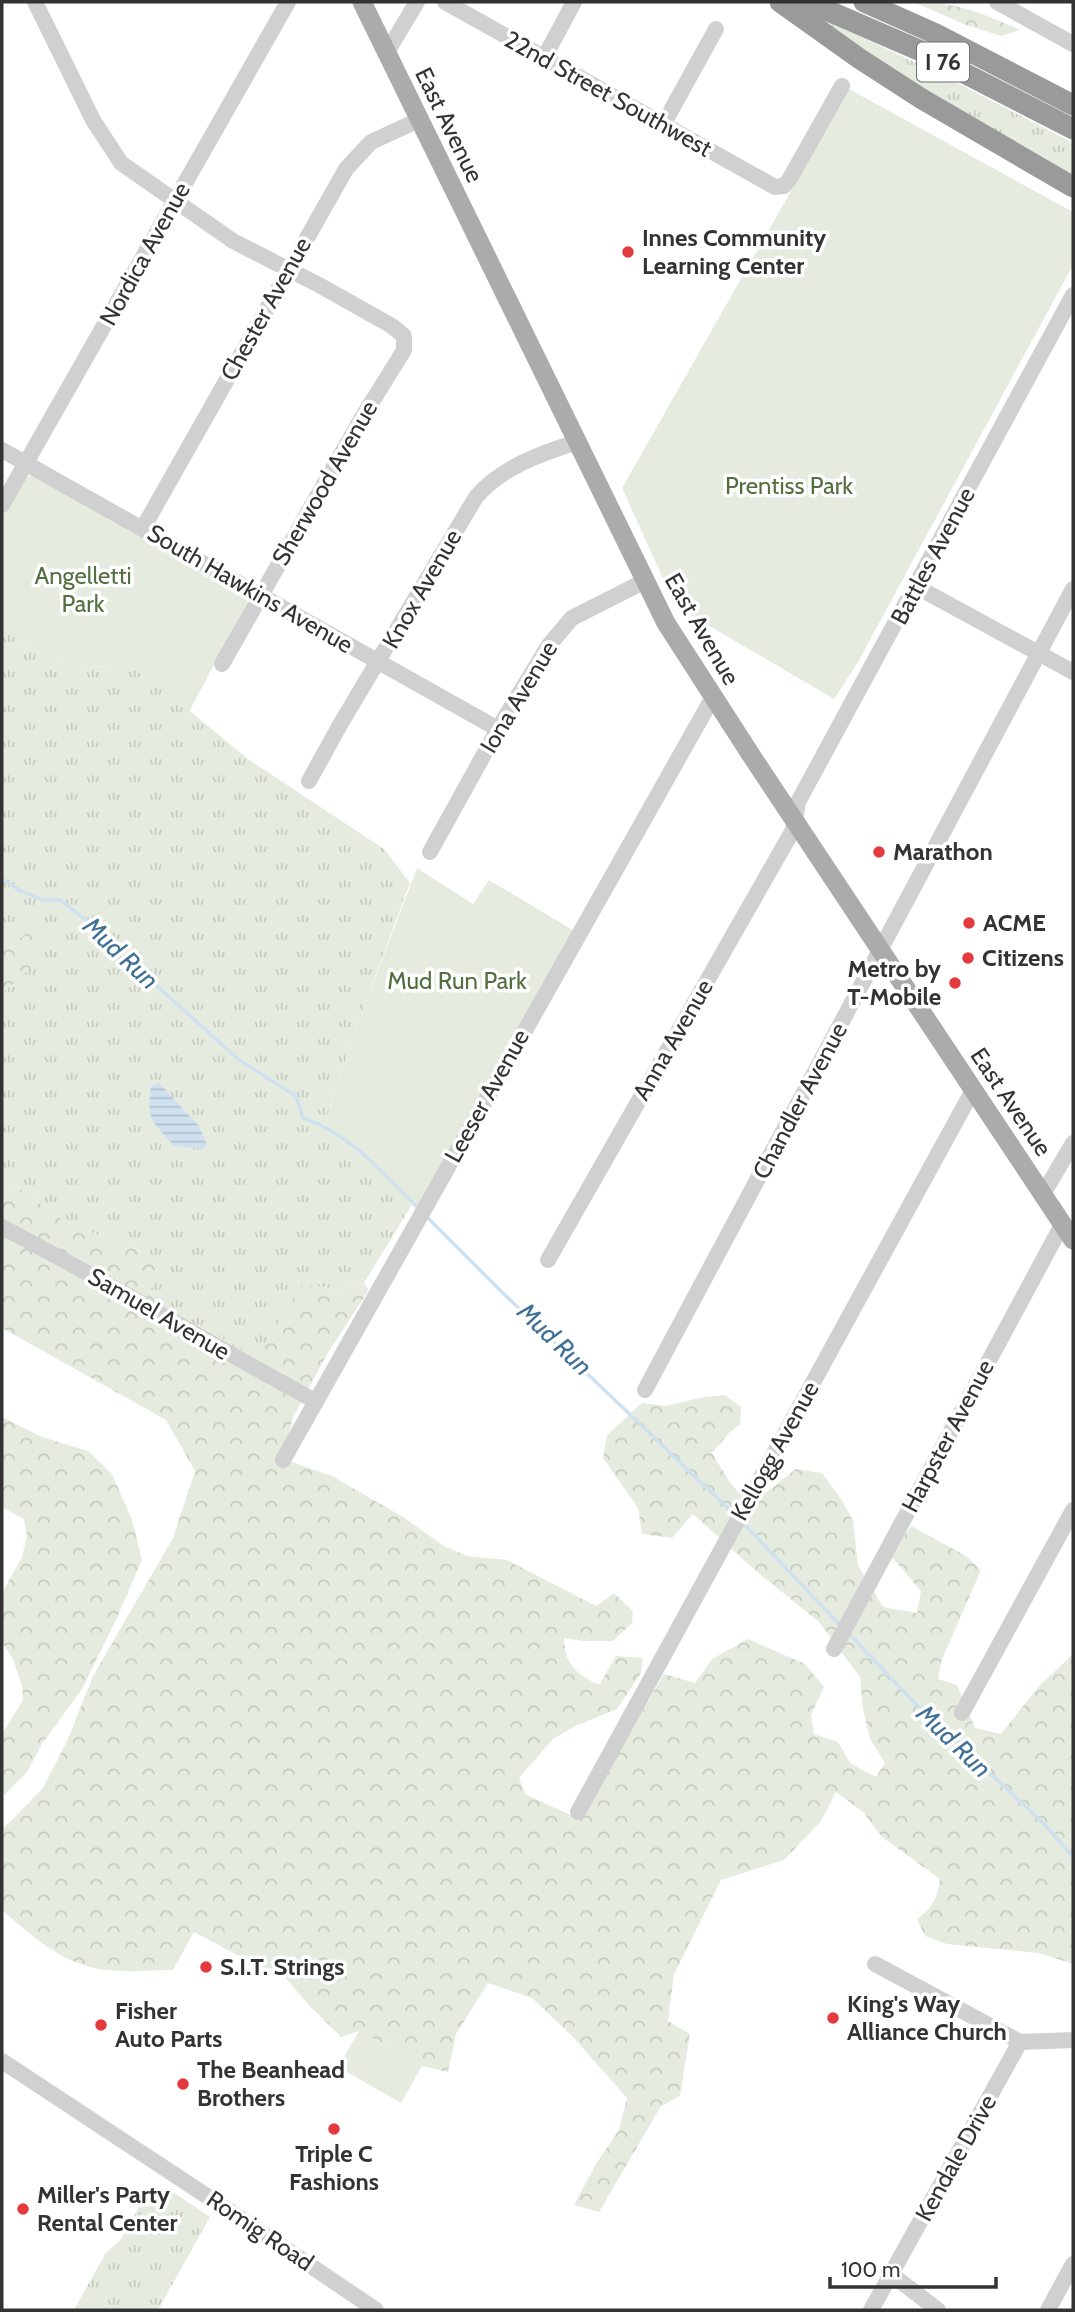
<svg xmlns="http://www.w3.org/2000/svg" width="1075" height="2312" viewBox="0 0 1075 2312" font-family="Cabin,sans-serif">
<defs>
<pattern id="grass-tufts" width="24" height="20" patternUnits="userSpaceOnUse" patternTransform="scale(1.75)"><rect width="24" height="20" fill="#e5ecdf"/><path d="M3 7l-1-3M5 7V3M7 7l1-3M15 17l-1-3M17 17v-4M19 17l1-3" fill="none" stroke="#c5cbc0"/></pattern>
<pattern id="forest-crowns" width="20" height="18" patternUnits="userSpaceOnUse" patternTransform="scale(1.75)"><rect width="20" height="18" fill="#e5ecdf"/><path d="M2 6a3 3 0 1 1 6 0M12 15a3 3 0 1 1 6 0" fill="none" stroke="#c5cbc0"/></pattern>
<pattern id="water-rules" width="6" height="5" patternUnits="userSpaceOnUse" patternTransform="scale(1.75)"><rect width="6" height="5" fill="#cfe0ee"/><path d="M0 2.5h6" fill="none" stroke="#b2c1cd"/></pattern>
</defs>
<rect width="100%" height="100%" fill="#fff"/>
<g fill="url(#grass-tufts)">
<path d="M 801,10 C 894,50 984,96 1073,143 L 1073,178 L 945,107 Z"/>
<polygon points="2,618 23,642 64,666 129,667 151,679 248,759 384,849 410,883 358,1023 324,1125 362,1154 413,1203 364,1283 338,1289 302,1285 258,1358 157,1305 150,1293 141,1251 68,1224 2,1176"/>
<polygon points="166,2190 176,2194 210,2217 158,2310 74,2310 105,2254 121,2239 143,2200 154,2191"/>
</g>
<g fill="url(#forest-crowns)">
<path d="M 914,2 C 957,2 982,13 1020,30 L 1001,36 L 966,25 Z"/>
<polygon points="33,929 48,934 32,966 2,994 2,952"/>
<path d="M 2,1176 L 68,1224 L 141,1251 L 157,1269 L 150,1293 L 157,1305 L 258,1357 L 302,1284 L 338,1289 L 364,1283 L 369,1290 L 329,1351 L 293,1417 L 283,1459 L 332,1476 L 403,1517 L 444,1546 L 467,1556 L 507,1560 L 596,1606 L 614,1593 L 633,1611 L 632,1623 L 613,1641 L 583,1641 L 564,1638 C 564,1664 577,1674 599,1685 L 616,1656 L 643,1658 L 641,1673 L 617,1709 L 575,1726 L 553,1739 L 519,1778 L 525,1794 L 579,1819 L 664,1674 L 695,1683 L 712,1659 L 748,1639 L 805,1664 L 824,1687 L 811,1715 L 814,1734 L 838,1742 L 850,1763 L 876,1777 L 885,1763 L 870,1739 L 863,1709 L 860,1677 L 819,1622 L 756,1571 L 693,1514 L 672,1538 L 642,1534 L 638,1508 L 603,1458 L 607,1435 L 642,1403 L 667,1406 L 698,1398 L 725,1395 L 741,1407 L 740,1424 L 729,1433 L 712,1453 L 729,1481 L 739,1493 L 763,1495 L 796,1469 L 822,1473 L 841,1499 L 853,1521 L 858,1565 L 883,1607 L 917,1613 L 921,1591 L 890,1555 L 911,1526 L 966,1556 L 981,1570 L 941,1662 L 938,1679 L 957,1685 L 975,1728 L 1001,1734 L 1039,1686 L 1073,1654 L 1073,1964 L 1039,1953 L 947,1944 L 925,1936 L 917,1919 C 932,1908 938,1898 940,1879 L 882,1837 L 863,1812 L 836,1792 L 821,1821 L 784,1860 L 721,1880 L 674,1974 L 668,2021 L 690,2034 L 680,2096 L 661,2106 L 599,2212 L 574,2205 L 596,2164 L 619,2130 L 627,2098 L 573,2037 L 532,1998 L 488,1983 L 456,2034 L 448,2072 L 422,2066 L 359,2031 L 341,2037 L 307,2003 L 278,1969 L 260,1967 L 194,1932 L 173,1970 C 147,1970 115,1974 90,1967 C 55,1958 28,1932 2,1910 L 2,1830 L 43,1788 L 67,1741 L 93,1676 L 173,1538 L 195,1471 L 166,1420 L 2,1328 Z"/>
<polygon points="2,1417 42,1437 88,1451 112,1474 132,1520 142,1560 116,1620 82,1689 42,1744 27,1772 2,1797 2,1734 23,1700 22,1686 13,1659 2,1642 2,1593 22,1557 27,1536 24,1519 2,1507"/>
</g>
<g fill="#e5ecdf">
<polygon points="849,89 1073,212 1073,265 858,662 834,699 682,610 677,609 622,488"/>
<polygon points="32,475 250,597 189,712 151,679 129,667 64,666 23,642 2,618 2,513 26,478"/>
<polygon points="417,868 473,904 489,880 576,932 418,1208 362,1154 324,1125 358,1023"/>
<polygon points="359,2031 422,2066 401,2103 338,2067"/>
</g>
<path fill="url(#water-rules)" d="M 159,1083 L 199,1126 L 207,1144 L 203,1149 L 174,1146 C 153,1122 146,1120 151,1087 Z"/>
<g fill="none" stroke-linecap="round" stroke-linejoin="round">
<g stroke="#cfe0ee" stroke-width="3.5">
<path d="M 2,879 L 21,891 L 43,900 L 60,900 L 106,935 L 109,946 L 120,958 L 135,966 L 239,1060 L 296,1096 L 303,1118 C 351,1134 385,1175 420,1210"/>
<polyline points="425,1215 504,1294 734,1514"/>
<polyline points="742,1522 840,1625"/>
<polyline points="848,1633 910,1698 1045,1825 1073,1857"/>
</g>
<g stroke="#d0d0d0" stroke-width="16">
<polyline points="35,2 93,120 121,163 233,241 319,285 392,326 404,336 404,350 398,360 363,416 222,664"/>
<polyline points="445,2 775,187 784,186 789,180 842,86"/>
<polyline points="997,2 1073,44"/>
<polyline points="387,52 417,2"/>
<polyline points="544,58 574,2"/>
<polyline points="663,125 716,29"/>
<path d="M 2,450 C 167,544 333,636 498,729"/>
<polyline points="2,505 288,2"/>
<polyline points="143,528 346,169 371,142 419,120"/>
<polyline points="917,587 1073,672"/>
<path d="M 309,781 L 341,723 L 476,497 C 500,468 542,453 577,442"/>
<polyline points="430,852 498,729 549,645 572,618 645,581"/>
<polyline points="1043,1194 1073,1143"/>
<path d="M 2,1227 C 108,1282 210,1344 315,1401"/>
<polyline points="548,1260 793,830 798,802 1073,295"/>
<polyline points="645,1390 1073,589"/>
<polyline points="283,1460 713,697"/>
<polyline points="834,1649 1063,1223"/>
<polyline points="962,1713 1073,1510"/>
<polyline points="578,1812 973,1090"/>
<polyline points="875,1964 1020,2042 1073,2040"/>
<polyline points="2,2061 240,2218 376,2310"/>
<polyline points="891,2274 938,2310"/>
<polyline points="871,2310 1020,2042"/>
<polyline points="1048,2310 1073,2264"/>
</g>
<polyline stroke="#ababab" stroke-width="19" points="362,2 666,623 751,755 1073,1240"/>
<g stroke="#9a9a9a" stroke-width="21">
<polyline points="780,2 860,59 922,99 1073,187"/>
<polyline points="808,2 921,51 1073,129"/>
<polyline points="864,2 936,34 1073,105"/>
</g>
</g>
<g fill="#e43a3e" stroke="#fff" stroke-width="2.5">
<circle cx="628" cy="252" r="7"/>
<circle cx="879" cy="852" r="7"/>
<circle cx="969" cy="923" r="7"/>
<circle cx="968" cy="958" r="7"/>
<circle cx="955" cy="983" r="7"/>
<circle cx="206" cy="1967" r="7"/>
<circle cx="833" cy="2018" r="7"/>
<circle cx="101" cy="2025" r="7"/>
<circle cx="183" cy="2084" r="7"/>
<circle cx="334" cy="2129" r="7"/>
<circle cx="23" cy="2209" r="7"/>
</g>
<g text-anchor="middle" stroke-width="7" stroke-linejoin="round" paint-order="stroke">
<rect fill="#fff" stroke="#707070" stroke-width="2" x="917" y="42.5" width="52" height="39" rx="5"/>
<g font-size="23" font-weight="bold" fill="#333">
<text x="943" y="70">I 76</text>
</g>
<g font-size="24" fill="#333" stroke="#fff">
<text transform="translate(608 94) rotate(29)" y="8">22nd Street Southwest</text>
<text transform="translate(449 125) rotate(64)" y="8">East Avenue</text>
<text transform="translate(145 254) rotate(-61)" y="8">Nordica Avenue</text>
<text transform="translate(266 309) rotate(-61)" y="8">Chester Avenue</text>
<text transform="translate(325 483) rotate(-60)" y="8">Sherwood Avenue</text>
<text transform="translate(933 556) rotate(-62)" y="8">Battles Avenue</text>
<text transform="translate(250 589) rotate(30)" y="8">South Hawkins Avenue</text>
<text transform="translate(422 589) rotate(-60)" y="8">Knox Avenue</text>
<text transform="translate(702 629) rotate(60)" y="8">East Avenue</text>
<text transform="translate(519 697) rotate(-59)" y="8">Iona Avenue</text>
<text transform="translate(673 1040) rotate(-60)" y="8">Anna Avenue</text>
<text transform="translate(487 1096) rotate(-61)" y="8">Leeser Avenue</text>
<text transform="translate(800 1101) rotate(-62)" y="8">Chandler Avenue</text>
<text transform="translate(1011 1102) rotate(56)" y="8">East Avenue</text>
<text transform="translate(159 1314) rotate(30)" y="8">Samuel Avenue</text>
<text transform="translate(948 1436) rotate(-62)" y="8">Harpster Avenue</text>
<text transform="translate(775 1451) rotate(-61)" y="8">Kellogg Avenue</text>
<text transform="translate(956 2158) rotate(-61)" y="8">Kendale Drive</text>
<text transform="translate(260 2231) rotate(34)" y="8">Romig Road</text>
</g>
<g font-size="24" font-weight="bold" fill="#333" stroke="#fff" text-anchor="start">
<text x="642" y="246">Innes Community<tspan x="642" dy="28">Learning Center</tspan></text>
<text x="893" y="860">Marathon</text>
<text x="983" y="931">ACME</text>
<text x="982" y="966">Citizens</text>
<text x="941" y="977" text-anchor="end">Metro by<tspan x="941" dy="28">T-Mobile</tspan></text>
<text x="220" y="1975">S.I.T. Strings</text>
<text x="847" y="2012">King's Way<tspan x="847" dy="28">Alliance Church</tspan></text>
<text x="115" y="2019">Fisher<tspan x="115" dy="28">Auto Parts</tspan></text>
<text x="197" y="2078">The Beanhead<tspan x="197" dy="28">Brothers</tspan></text>
<text x="334" y="2162" text-anchor="middle">Triple C<tspan x="334" dy="28">Fashions</tspan></text>
<text x="37" y="2203">Miller's Party<tspan x="37" dy="28">Rental Center</tspan></text>
</g>
<g font-size="24" fill="#536f3f" stroke="#fff">
<text x="789" y="494">Prentiss Park</text>
<text x="83" y="584">Angelletti<tspan x="83" dy="28">Park</tspan></text>
<text x="457" y="989">Mud Run Park</text>
</g>
<g font-size="26" font-style="italic" fill="#407096" stroke="#fff">
<text transform="translate(121 953) rotate(43)" y="9">Mud Run</text>
<text transform="translate(555 1339) rotate(44)" y="9">Mud Run</text>
<text transform="translate(954 1741) rotate(44)" y="9">Mud Run</text>
</g>
</g>
<rect width="1075" height="2312" fill="none" stroke="#333333" stroke-width="7"/>
<path d="M830 2277v10h166v-10" fill="none" stroke="#333333" stroke-width="3.5"/>
<text x="841" y="2277" font-size="21" fill="#333333" stroke="#ffffff" stroke-width="5" paint-order="stroke">100 m</text>
</svg>
